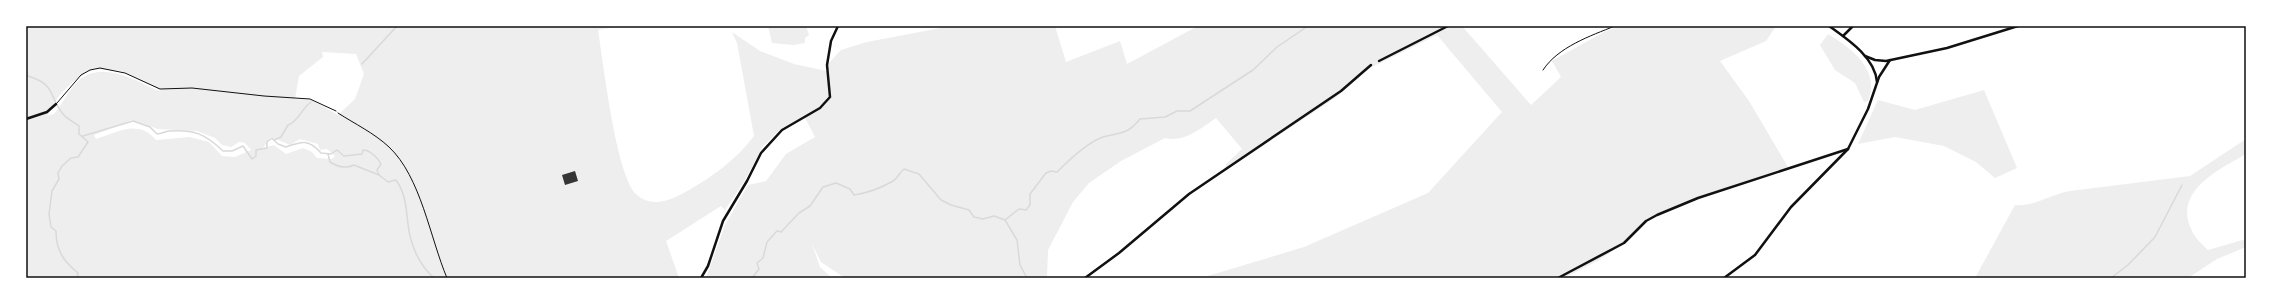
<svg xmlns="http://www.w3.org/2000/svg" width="2272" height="304" viewBox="0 0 2272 304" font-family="Rubik,sans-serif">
<rect width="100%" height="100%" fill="#fff"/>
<g fill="#eee" fill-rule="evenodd">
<path d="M 26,26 L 622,26 L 598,30 C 603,61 616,175 636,194 C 652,209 672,200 689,190 C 712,177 738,158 754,136 L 737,43 L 732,32 L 723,26 L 760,51 L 794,64 L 827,71 L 827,65 L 841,50 L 867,42 L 951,26 L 1055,26 L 1066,62 L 1120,41 L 1127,64 L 1198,26 L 1462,26 L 1531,105 L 1561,77 L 1552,61 L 1604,32 L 1619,26 L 1776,26 L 1766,41 L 1720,61 L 1749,101 L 1788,167 L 1698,197 L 1662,212 L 1645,220 L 1627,239 L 1629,240 L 1599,260 L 1564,278 L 1201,278 L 1304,247 L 1428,193 L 1502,112 L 1437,35 L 1366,70 L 1335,98 L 1225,171 L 1226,164 L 1242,149 L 1216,118 C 1201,128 1184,143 1165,138 L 1121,161 L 1089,183 L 1073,202 L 1048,250 L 1047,278 L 845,278 L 821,262 L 812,244 L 820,267 L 832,278 L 706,278 L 725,225 L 748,185 L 766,181 L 786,154 L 815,137 L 804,116 L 782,128 L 763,146 L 745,180 L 725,210 L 721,206 L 666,241 L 679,278 L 26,278 ZM 322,52 L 356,54 L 364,74 L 355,99 L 338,115 L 312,100 L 295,99 L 299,76 L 323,57 ZM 94,69 L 121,71 L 162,91 L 156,90 C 132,78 98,59 75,84 C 67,93 62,105 54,114 L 47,116 C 57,94 73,79 94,69 ZM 132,120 L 158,129 L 197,131 L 215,138 L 222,145 L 231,147 L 239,142 L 245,143 L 251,150 L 235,157 L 222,156 L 209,142 L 190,137 L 156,140 C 138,119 119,132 96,139 L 94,135 ZM 271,137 L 290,145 L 300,139 L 318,144 L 320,150 L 327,149 L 335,156 L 332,159 L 317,158 L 312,152 L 303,148 L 286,154 L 274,145 L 263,148 Z"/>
<polygon points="768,26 806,26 809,35 805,38 805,43 794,45 772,43"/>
<path d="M 1828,34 C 1851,48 1881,70 1868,101 L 1864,102 L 1855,83 L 1835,70 L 1820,45 Z"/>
<polygon points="1984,90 2017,168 1995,178 1976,162 1944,146 1895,137 1858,144 1878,100 1915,110"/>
<path d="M 2246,139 L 2246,154 C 2218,170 2172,192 2192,231 C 2195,238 2202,244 2208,250 L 2246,239 L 2246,247 L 2217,259 L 2188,278 L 1975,278 L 2015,205 C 2034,207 2051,194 2070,191 L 2190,176 Z"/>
</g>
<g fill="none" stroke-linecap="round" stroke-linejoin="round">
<g stroke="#d9d9d9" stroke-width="1.5">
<polyline points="362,64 397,26"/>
<path d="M 26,67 L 28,76 C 57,85 48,96 63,114 C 67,119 74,122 79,126 L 79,134 L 88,142 L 78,157 L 71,158 L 62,166 L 58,173 L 59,179 L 52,191 L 49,214 L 51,227 L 56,231 C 56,250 63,261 78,273 L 77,278"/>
<path d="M 83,136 L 133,121 L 150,127 L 157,134 C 161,134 164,132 169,131 C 194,129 205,134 223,151 L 232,151 L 243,146 L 252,159 L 256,156 L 256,150 L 267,148 L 267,142 L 272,138 L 278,144 L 286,147 C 302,141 309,139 321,153 L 331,154 L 337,150 L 344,156 L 362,154 L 363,150 C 370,150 378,158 381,164 L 377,170 L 379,175 L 388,182 L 396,180 C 406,194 406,208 408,224 C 410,244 419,265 434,278"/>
<path d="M 274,140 L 281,137 L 288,125 C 298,122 302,108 311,102"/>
<path d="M 328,154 L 330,162 C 338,167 346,169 354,165 L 379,175"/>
<polyline points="1005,220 1017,240 1020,265 1027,278"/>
<path d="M 752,278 L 759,269 L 757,263 L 763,258 L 767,242 L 777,231 L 781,232 L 799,213 L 810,206 L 823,187 L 836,183 L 850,189 L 854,195 C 868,193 881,188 893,181 C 897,179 900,172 904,169 L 919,174 L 941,200 L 951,205 L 969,210 L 974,217 L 983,219 L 994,216 L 1005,220 L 1019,209 L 1026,210 L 1030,205 L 1030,194 L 1046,173 L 1051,171 L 1057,172 C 1068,161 1088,142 1103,137 C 1121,132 1127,135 1140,119 L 1165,117 L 1177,111 L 1190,111 L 1253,70 L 1277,47 L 1308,26"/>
<polyline points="2111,278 2128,265 2155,237 2182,185"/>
</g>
</g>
<polygon fill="#353535" points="575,171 578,181 565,185 562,175"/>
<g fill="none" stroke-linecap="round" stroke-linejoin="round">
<path stroke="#111" stroke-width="1" d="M 338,113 C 355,124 374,133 389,147 C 421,177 430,238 447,278"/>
<g stroke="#111" stroke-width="1">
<path d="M 1543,70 C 1558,47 1590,36 1615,26"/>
<polyline points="57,103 81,75 90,70 100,68 125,73 160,89 192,88 264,96 310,99 336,111"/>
</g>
<g stroke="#111" stroke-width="2.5">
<path d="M 1829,26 C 1847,39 1875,57 1877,82"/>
<polyline points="1843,36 1853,26"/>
<polyline points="1865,56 1875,60 1886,61 1947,48 2018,26"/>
<polyline points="1379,61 1448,26"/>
<polyline points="26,119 47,112 56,104"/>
<polyline points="701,278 708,266 723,221 747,181 761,153 782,130 820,108 830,97 827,65 831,41 838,26"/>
<polyline points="1085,278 1119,253 1189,194 1341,91 1371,65"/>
<polyline points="1558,278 1624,243 1646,221 1657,215 1698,198 1848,149"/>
<polyline points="1724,278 1755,255 1791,207 1848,149 1868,109 1879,77 1890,60"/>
</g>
</g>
<rect width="2272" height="304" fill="none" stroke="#ffffff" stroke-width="54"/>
<rect x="27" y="27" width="2218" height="250" fill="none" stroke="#111" stroke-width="1.5"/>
</svg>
